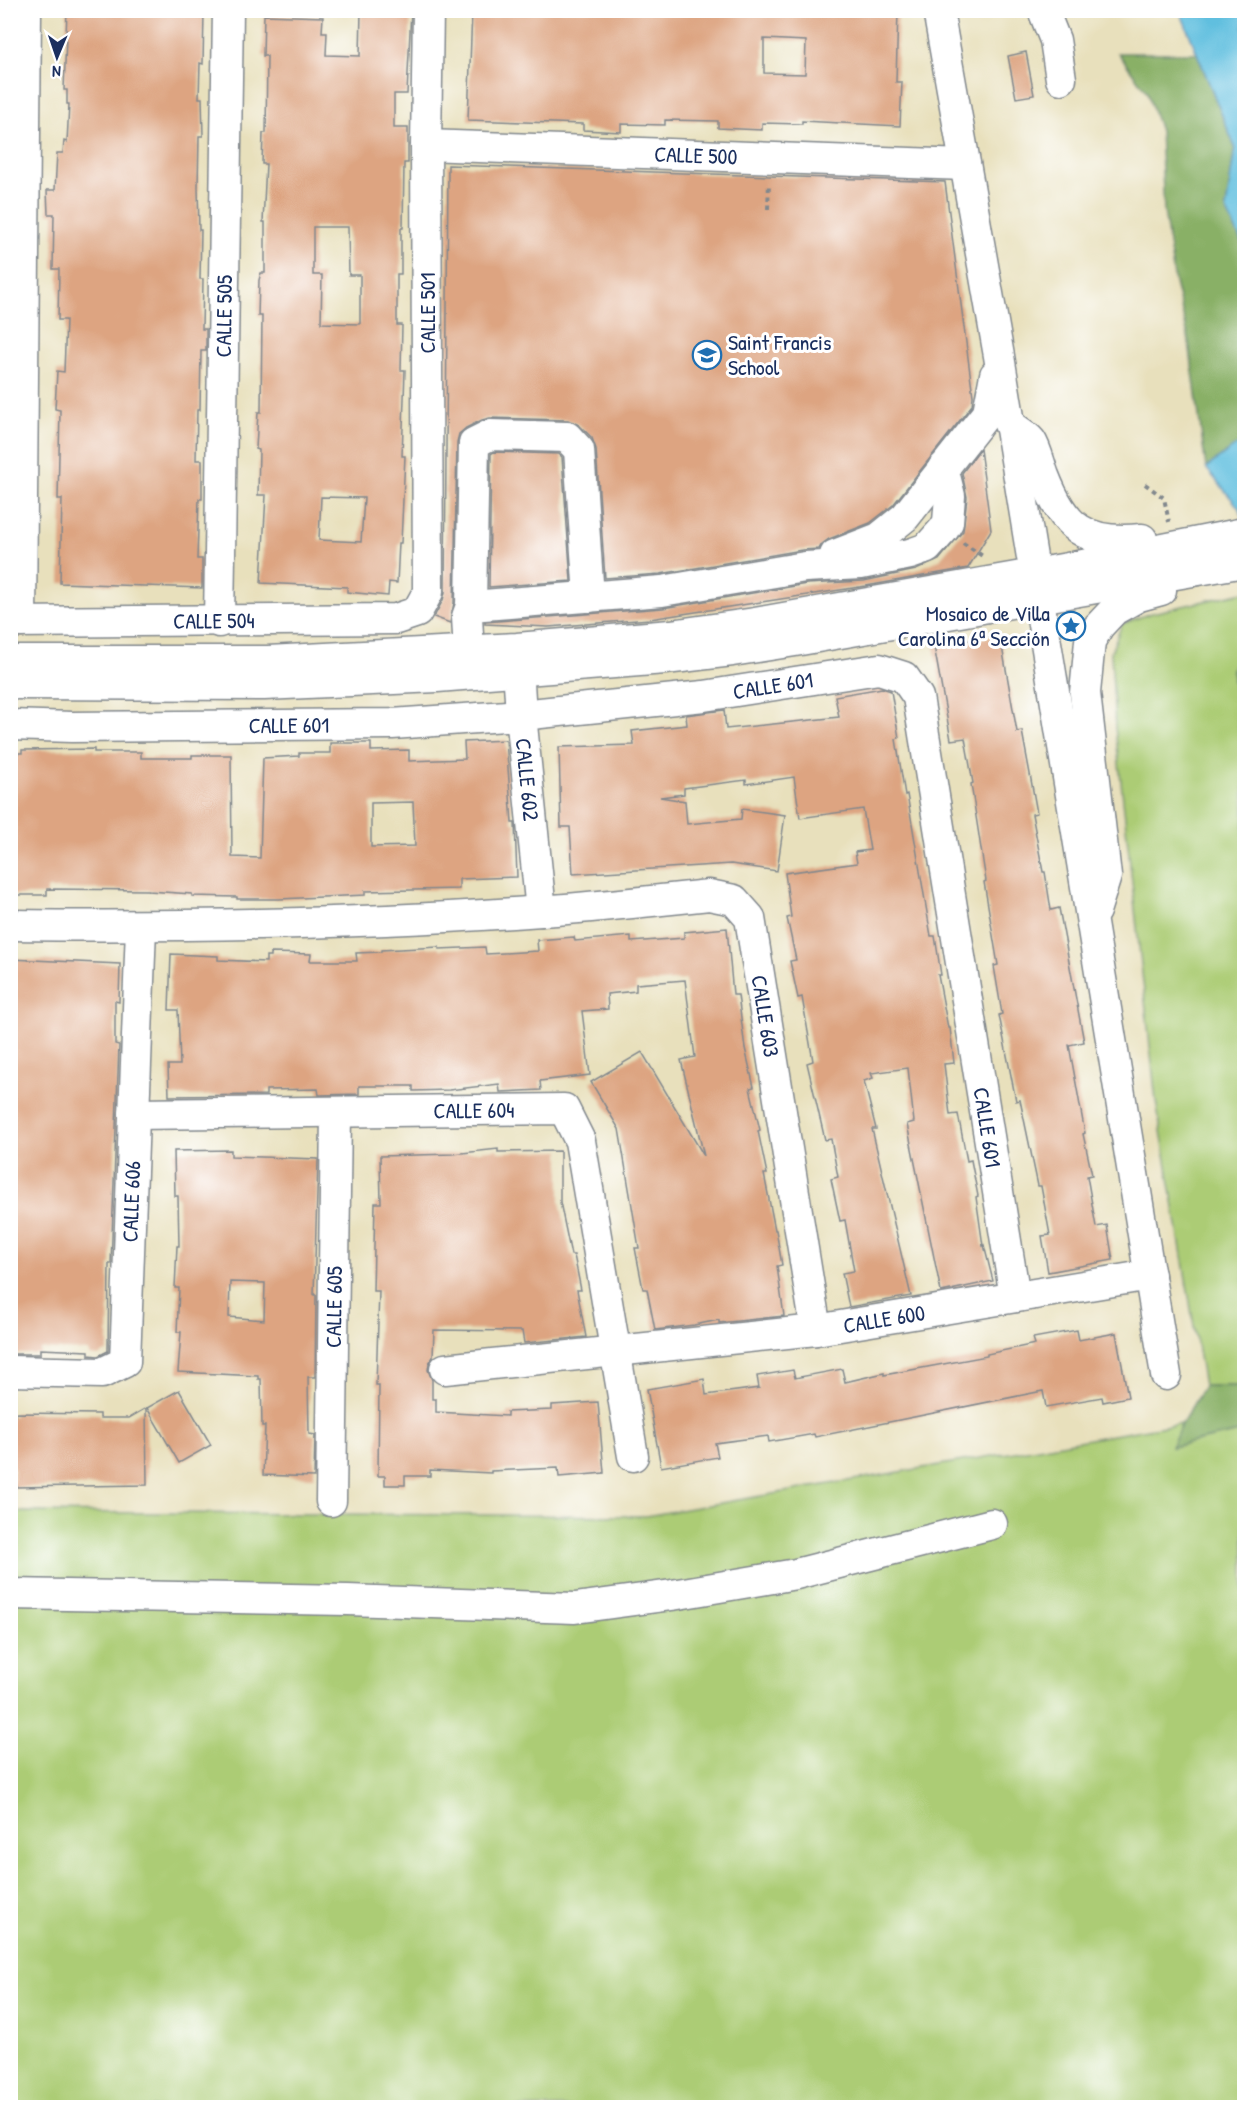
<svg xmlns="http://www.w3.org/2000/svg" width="1255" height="2118" viewBox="0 0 1255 2118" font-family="'Patrick Hand',sans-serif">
<rect width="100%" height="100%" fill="#fff"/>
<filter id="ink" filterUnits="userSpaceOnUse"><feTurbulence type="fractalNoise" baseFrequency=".0167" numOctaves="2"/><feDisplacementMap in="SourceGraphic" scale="12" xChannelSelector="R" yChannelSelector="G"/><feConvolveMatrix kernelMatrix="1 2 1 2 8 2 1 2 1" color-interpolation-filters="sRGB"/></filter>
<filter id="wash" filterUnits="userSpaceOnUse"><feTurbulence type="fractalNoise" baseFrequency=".008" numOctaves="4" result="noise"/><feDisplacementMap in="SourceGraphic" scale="24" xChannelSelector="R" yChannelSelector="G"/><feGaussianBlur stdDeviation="1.35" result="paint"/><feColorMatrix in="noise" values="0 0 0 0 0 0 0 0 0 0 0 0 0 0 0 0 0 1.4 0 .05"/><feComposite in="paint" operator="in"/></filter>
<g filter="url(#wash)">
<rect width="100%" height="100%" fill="#e8e0bc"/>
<g fill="#accc74" stroke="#647e69" stroke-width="1.5">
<polygon points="1244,592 1244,636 1232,670 1244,764 1244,1386 1204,1386 1156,1101 1115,727 1111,652 1122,624 1148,614"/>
<polygon points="1182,1423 1172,1447 1244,1431 1244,2107 11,2108 11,1512 646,1516"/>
</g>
<g fill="#89b066" stroke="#527062" stroke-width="1.5">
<polygon points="1118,53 1197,53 1235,147 1226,209 1244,247 1244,440 1206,468 1188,335 1175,283 1164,211 1160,131 1147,92"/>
<polygon points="1244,636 1244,764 1232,670"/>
<polygon points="1204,1386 1244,1386 1244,1431 1171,1447 1182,1423"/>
</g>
<g fill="#61bfdf" stroke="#3e779e" stroke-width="1.5">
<polygon points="1180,11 1244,11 1244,247 1226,209 1235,147"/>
<polygon points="1244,440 1244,523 1240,509 1206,468"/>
</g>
<g id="blocks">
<g fill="#dda481" fill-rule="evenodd">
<polygon points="67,10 204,12 203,64 200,63 199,98 202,98 203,136 199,136 198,187 199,230 201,230 200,279 203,279 202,329 206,329 206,351 201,351 200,410 197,410 196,460 202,460 202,499 199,499 197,559 202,559 202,588 60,583 62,499 58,499 60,410 55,409 57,371 64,372 66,320 58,320 59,269 53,269 54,214 48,214 47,190 55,190 57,153 63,153 64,141 67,142 69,104 67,104 67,90 64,90"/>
<path d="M 361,10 L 411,10 L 407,94 L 394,94 L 394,128 L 408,128 L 408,163 L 404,163 L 403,228 L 401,228 L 401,274 L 397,274 L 397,325 L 402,325 L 401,370 L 405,370 L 402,456 L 405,456 L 401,543 L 399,543 L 397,583 L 389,582 L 388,596 L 347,592 L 347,587 L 261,583 L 266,495 L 258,495 L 259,450 L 256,449 L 258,412 L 261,412 L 262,316 L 258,316 L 259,280 L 261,273 L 265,273 L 265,222 L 263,222 L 266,164 L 262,164 L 263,133 L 266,133 L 267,56 L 263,56 L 264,15 L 323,17 L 322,32 L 327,32 L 326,55 L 360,56 ZM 313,227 L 348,227 L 349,275 L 360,275 L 360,324 L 321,323 L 322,275 L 313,275 ZM 321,497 L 364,498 L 361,542 L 319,540 Z"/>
<path d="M 472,10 L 898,10 L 896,82 L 902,82 L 900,126 L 802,121 L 802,124 L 762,123 L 762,130 L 718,128 L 718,121 L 665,120 L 665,125 L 621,124 L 621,132 L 583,130 L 583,124 L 468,120 ZM 764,39 L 806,41 L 805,74 L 764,73 Z"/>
<polygon points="1026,52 1034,95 1016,98 1008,56"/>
<polygon points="448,165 945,182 973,396 972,405 893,505 870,523 829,539 822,544 819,549 802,550 660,574 605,578 596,449 592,438 579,425 568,420 490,418 482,420 466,428 459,434 457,442 454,603 450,623 434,617 443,600 445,592"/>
<polygon points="980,449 991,530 968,568 866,586 650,619 548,627 485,624 485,622 663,608 807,584 864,581 916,570 939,560 963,531 967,497 962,473"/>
<polygon points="494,452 559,454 562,457 571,581 489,587 491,454"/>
<polygon points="1000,635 1017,732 1022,731 1030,774 1037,813 1032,814 1043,872 1045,872 1051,910 1059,908 1084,1042 1069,1045 1085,1133 1083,1134 1092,1175 1087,1176 1096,1227 1107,1225 1113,1260 1048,1272 1042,1236 1050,1235 1041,1186 1038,1186 1020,1100 1016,1101 999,1015 1002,1014 994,966 998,965 984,882 986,881 971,784 973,783 965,738 951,740 934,646"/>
<polygon points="882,688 891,691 899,738 896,739 905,795 907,794 931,936 935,936 941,975 938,975 948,1028 950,1028 954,1063 944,1064 950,1115 958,1114 967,1161 971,1160 978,1196 976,1197 983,1246 984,1245 993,1281 941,1292 907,1124 914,1122 908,1068 871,1073 873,1078 864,1081 876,1129 872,1129 911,1296 849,1307 842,1273 854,1271 845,1220 840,1221 831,1179 838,1177 831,1139 825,1140 807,1063 813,1061 802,997 798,998 790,961 796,960 787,918 791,917 785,873 857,863 855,852 870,850 863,809 800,818 794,777 746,784 746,780 684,788 684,794 660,797 685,801 687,824 741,819 742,809 785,815 777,871 731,864 573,874 570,827 561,827 559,747 634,745 632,731 687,725 686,715 724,710 726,729 839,717 835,696"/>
<path d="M 506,740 L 512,823 L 515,823 L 517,877 L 459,879 L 459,889 L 365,891 L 365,895 L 279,899 L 237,899 L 237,897 L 192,896 L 192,894 L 149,891 L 149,890 L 47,889 L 47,895 L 10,895 L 10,831 L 15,831 L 14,753 L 22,753 L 22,750 L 94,749 L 94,752 L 141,752 L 141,758 L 192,758 L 192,755 L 231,755 L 232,857 L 260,858 L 263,758 L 299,756 L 299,753 L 330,753 L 330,743 L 371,743 L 371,751 L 409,750 L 409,761 L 465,759 L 464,742 ZM 413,802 L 415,846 L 371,847 L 371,803 Z"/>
<polygon points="727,928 733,995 738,995 745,1048 754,1087 750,1088 760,1130 758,1131 767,1174 764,1174 775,1230 776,1230 782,1265 777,1266 784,1316 719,1323 719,1320 694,1325 655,1330 647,1289 643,1289 635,1248 639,1248 619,1129 591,1082 642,1052 704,1156 681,1060 695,1057 685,980 636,984 636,991 607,994 608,1009 582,1011 590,1075 540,1081 541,1090 500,1092 499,1084 449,1090 413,1091 413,1086 359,1086 359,1094 319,1095 318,1089 266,1090 266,1095 169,1096 168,1065 180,1065 178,1010 169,1010 171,954 218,956 218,960 266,962 266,956 271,956 271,953 311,954 310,961 357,961 356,953 381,952 381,950 439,947 439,949 485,947 486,954 538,951 537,940 574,937 575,941 631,936 631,942 684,938 684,932"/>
<polygon points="10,959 120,964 119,1002 115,1001 115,1044 119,1045 111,1264 109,1264 108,1351 98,1356 89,1355 89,1351 40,1349 40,1354 10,1354"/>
<polygon points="498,1149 498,1152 560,1151 560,1202 571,1255 574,1255 581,1290 577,1290 586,1337 524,1343 522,1331 434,1330 433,1357 429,1363 428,1370 432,1380 432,1399 436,1399 436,1412 507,1416 507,1412 552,1410 552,1405 598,1402 604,1473 559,1477 558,1468 491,1471 491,1473 430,1470 430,1476 405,1476 405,1485 385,1485 385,1476 378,1476 379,1385 376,1385 379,1291 373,1291 375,1203 381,1203 380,1156 453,1154"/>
<path d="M 231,1150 L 231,1156 L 318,1159 L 314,1295 L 316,1295 L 315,1377 L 308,1377 L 309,1434 L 315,1435 L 314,1477 L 263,1475 L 265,1426 L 262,1426 L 261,1379 L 258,1379 L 258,1376 L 178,1372 L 181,1332 L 177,1332 L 179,1288 L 175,1288 L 177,1246 L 179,1246 L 178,1196 L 175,1196 L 174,1151 ZM 230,1282 L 265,1283 L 264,1320 L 229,1317 Z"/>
<polygon points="1077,1330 1079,1340 1116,1333 1128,1397 1103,1402 1102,1397 1046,1407 1043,1391 815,1437 814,1434 769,1442 768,1436 715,1443 718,1457 661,1467 647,1389 704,1379 706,1395 759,1388 757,1376 793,1370 795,1378 842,1369 845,1382 884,1373 884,1375 987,1356 987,1354 1035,1344 1033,1338"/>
<polygon points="179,1390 211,1445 179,1463 147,1408"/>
<polygon points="146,1408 147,1485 13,1487 14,1468 10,1468 10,1416 15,1416 15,1413 100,1414 100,1418 129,1418"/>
</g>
</g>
</g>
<g filter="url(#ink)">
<use href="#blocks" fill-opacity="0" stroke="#82888d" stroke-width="1.5"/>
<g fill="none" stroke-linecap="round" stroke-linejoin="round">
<g stroke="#82888d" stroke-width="33">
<g id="minor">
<polyline points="938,10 999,356 1166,1375"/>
<polyline points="1043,10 1055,40 1061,79"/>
<path id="s1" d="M 426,145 L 965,165"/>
<path d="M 1009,424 C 1015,429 1026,435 1031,441 C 1037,450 1040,466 1044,476 C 1064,528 1085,545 1142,539"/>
<polyline points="835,555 879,538 905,517 988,412 995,375"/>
<polyline points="471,606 474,443 490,435 567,437 579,450 589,597"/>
<path id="s2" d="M 10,622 L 396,619 L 417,612 L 428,592 L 426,145 L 428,10"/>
<polyline points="21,622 26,10"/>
<path id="s3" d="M 219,622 L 228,10"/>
<path id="s4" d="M 517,651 L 521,715 L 541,911"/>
<polyline points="10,661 268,661 517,648 671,635 755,623 1068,568 1244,533"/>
<polyline points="470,671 467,617 471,606 662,591 805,567 861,564 910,554 927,548 944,529 948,522 950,496 943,468"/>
<polyline points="10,684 264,685 437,677 665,659 732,651 795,641 1244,562"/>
<path id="s5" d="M 10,725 L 72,727 L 392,724 L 521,715 L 704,696 L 879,669 L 904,677 L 918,697 L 1015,1297"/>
<polyline points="1095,911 1106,876 1085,693 1090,641 1099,626 1114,610 1139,596 1161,590"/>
<path id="s6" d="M 10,925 C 187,927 365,924 541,911 C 597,907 653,901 709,895 L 734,900 L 750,918 L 816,1330"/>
<path id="s7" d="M 134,1114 L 564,1109 L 580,1141 L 633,1456"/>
<path id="s8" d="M 445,1369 L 816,1330 L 1150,1275"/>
<path id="s9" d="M 10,1371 L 102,1373 L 125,1362 L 141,927"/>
<path id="s10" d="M 331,1501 L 336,1113"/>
<polyline points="10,1594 348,1600 575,1608 672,1595 796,1574 992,1524"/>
</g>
</g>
<g stroke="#82888d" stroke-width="4" stroke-dasharray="4.5 4.5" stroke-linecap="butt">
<polyline points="768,209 769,182"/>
<polyline points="1145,484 1164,498 1169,522"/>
<polyline points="963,543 984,557"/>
</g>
<use href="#minor" stroke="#fff" stroke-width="30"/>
</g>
</g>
<defs>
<g id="school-ring" transform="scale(1.5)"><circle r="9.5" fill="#fff" stroke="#1f6fb2" stroke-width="1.5"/><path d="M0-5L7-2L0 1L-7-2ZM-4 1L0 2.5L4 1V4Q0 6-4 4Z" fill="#1f6fb2"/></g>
<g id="sight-ring" transform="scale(1.5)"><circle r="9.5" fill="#fff" stroke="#1f6fb2" stroke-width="1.5"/><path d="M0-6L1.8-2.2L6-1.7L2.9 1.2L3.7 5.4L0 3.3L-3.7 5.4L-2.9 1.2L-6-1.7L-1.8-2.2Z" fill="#1f6fb2"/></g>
</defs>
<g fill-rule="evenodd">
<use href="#school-ring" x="707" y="355"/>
<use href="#sight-ring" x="1071" y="626"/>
</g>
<g text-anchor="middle" stroke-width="6" stroke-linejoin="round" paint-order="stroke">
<g font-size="22" fill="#1b2f5e" stroke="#fff">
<text dy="8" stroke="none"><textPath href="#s1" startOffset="270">CALLE 500</textPath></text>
<text transform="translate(427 313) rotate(-90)" y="8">CALLE 501</text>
<text dy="8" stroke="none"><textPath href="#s3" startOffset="306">CALLE 505</textPath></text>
<text dy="8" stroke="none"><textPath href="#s2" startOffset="204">CALLE 504</textPath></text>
<text dy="8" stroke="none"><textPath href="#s5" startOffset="765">CALLE 601</textPath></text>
<text dy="8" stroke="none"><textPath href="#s5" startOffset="279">CALLE 601</textPath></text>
<text dy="8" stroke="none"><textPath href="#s4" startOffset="129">CALLE 602</textPath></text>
<text dy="8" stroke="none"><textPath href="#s6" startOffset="849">CALLE 603</textPath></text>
<text dy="8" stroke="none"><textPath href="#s7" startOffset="340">CALLE 604</textPath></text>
<text dy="8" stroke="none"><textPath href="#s5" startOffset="1359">CALLE 601</textPath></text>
<text dy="8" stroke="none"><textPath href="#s9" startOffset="278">CALLE 606</textPath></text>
<text dy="8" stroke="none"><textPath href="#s10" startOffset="194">CALLE 605</textPath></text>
<text dy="8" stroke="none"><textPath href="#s8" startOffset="442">CALLE 600</textPath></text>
</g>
<g font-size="22" fill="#1b2f5e" stroke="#fff" text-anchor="start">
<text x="728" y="350">Saint Francis<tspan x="728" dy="25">School</tspan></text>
<text x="1050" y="621" text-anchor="end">Mosaico de Villa<tspan x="1050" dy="25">Carolina 6ª Sección</tspan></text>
</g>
</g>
<rect width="1255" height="2118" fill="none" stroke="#fff" stroke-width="36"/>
<g transform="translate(57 57) rotate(182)" stroke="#ffffff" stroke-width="4.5" paint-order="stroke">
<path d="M0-4.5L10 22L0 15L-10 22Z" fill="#1b2f5e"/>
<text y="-9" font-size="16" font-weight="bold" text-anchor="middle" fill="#1b2f5e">N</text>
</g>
</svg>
